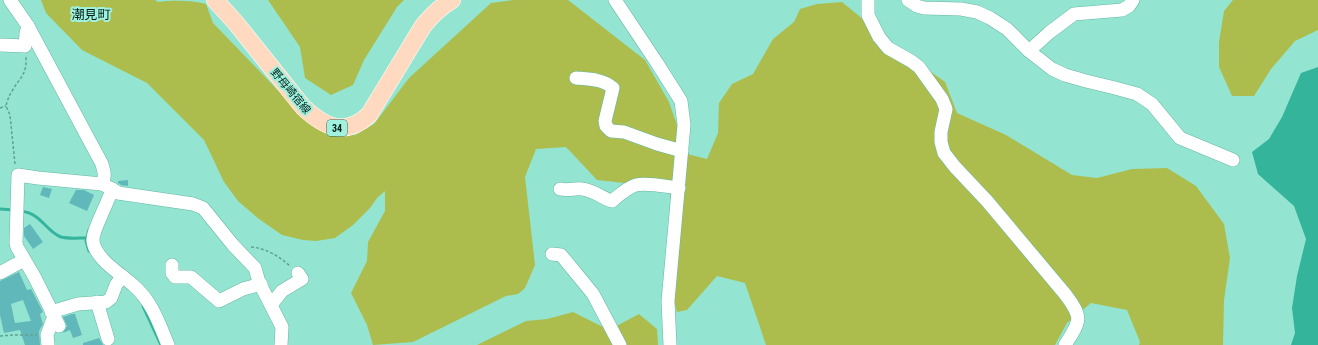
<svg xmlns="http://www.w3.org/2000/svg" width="1318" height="345" viewBox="0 0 1318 345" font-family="'Roboto Condensed','Noto Sans JP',sans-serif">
<rect width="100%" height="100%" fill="#93e5d1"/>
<g fill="#acbd4d">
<path d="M 41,0 L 155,0 L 158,2 C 173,0 192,0 206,4 L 213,23 L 299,112 L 331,134 L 355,135 L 374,124 L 409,78 L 491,3 L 513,0 L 568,0 L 645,60 L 669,102 L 687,154 L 707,159 L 718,133 L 719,103 L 732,84 L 753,74 L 773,39 L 794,22 L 800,9 L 817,4 L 842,2 L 898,48 L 945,82 L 957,113 L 1006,135 L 1072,175 L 1097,178 L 1132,169 L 1167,168 L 1196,186 L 1224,224 L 1230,258 L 1224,300 L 1223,345 L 1139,345 L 1140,342 L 1127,310 L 1091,303 L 1067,323 L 1055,345 L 766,345 L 745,283 L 717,276 L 687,310 L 677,312 L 672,293 L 675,267 L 670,188 L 597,180 L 566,147 L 536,149 L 525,177 L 535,265 L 525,288 L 518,294 L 506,296 L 413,342 L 373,345 L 367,325 L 351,293 L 367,261 L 368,242 L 385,211 L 385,191 L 377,198 L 370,208 L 353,225 L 335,238 L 316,241 L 303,240 L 282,235 L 259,219 L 238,201 L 224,182 L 204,140 L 147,83 L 82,50 L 46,13 Z"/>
<polygon points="268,0 404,0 397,7 364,60 353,85 331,95 305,78 300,47"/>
<polygon points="1233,0 1318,0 1318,30 1295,41 1271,69 1254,96 1232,96 1219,67 1219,42 1224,11"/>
<polygon points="573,312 609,330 639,314 657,329 658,345 477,345 526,321 547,319"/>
</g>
<polygon fill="#35b49c" points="1318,67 1318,345 1291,345 1295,333 1292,308 1297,276 1306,239 1294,206 1258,174 1252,152 1269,139 1282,117 1301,73"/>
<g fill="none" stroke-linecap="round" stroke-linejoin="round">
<g stroke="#35b49c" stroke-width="3">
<polyline points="0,209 14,210"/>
<path d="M 20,211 C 42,213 45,231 61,237 C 68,239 79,238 86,238"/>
<polyline points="89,230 86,241 89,251"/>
<polyline points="143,306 161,345"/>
</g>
</g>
<g fill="#60b8ba" fill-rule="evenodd">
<polygon points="128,180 128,186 121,185 118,183 118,181"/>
<polygon points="43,187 52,189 49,198 40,195"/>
<polygon points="76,190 84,190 94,195 87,211 69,203"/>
<polygon points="30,224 43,242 33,249 24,236 24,228"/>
<path d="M 19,272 L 27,290 L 31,289 L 43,312 L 40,314 L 43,324 L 39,331 L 40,345 L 25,345 L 20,330 L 4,333 L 0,315 L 0,281 ZM 23,300 L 31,321 L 15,323 L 11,304 Z"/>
<polygon points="72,314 75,314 82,335 73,338 70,330 63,333 67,326 63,317"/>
<polygon points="99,338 103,345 83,345 83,343"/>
</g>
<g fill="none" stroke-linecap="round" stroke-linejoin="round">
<g stroke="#66b7a5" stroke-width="14">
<g id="minor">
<path d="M 10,0 L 28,26 L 102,164 C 104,172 106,176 102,184"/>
<polyline points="615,0 657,63 681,101 684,125 668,301 670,345"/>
<path d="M 868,0 L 868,15 L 879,37 L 888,48 L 911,61 L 919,67 L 942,99 L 946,109 L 941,132 L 941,142 L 944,153 L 955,167 L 987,201 L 1065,294 C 1083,318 1081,320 1065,345"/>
<polyline points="908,0 917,6 924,8 961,9 977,12 990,18 1007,29 1029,51 1052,69 1065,75 1086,81 1115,88 1137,94 1152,104 1180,138 1233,160"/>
<polyline points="0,45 25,46 26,33 28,26"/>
<polyline points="1029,51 1050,32 1074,14 1122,10 1129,6 1133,0"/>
<path d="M 576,78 C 588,79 603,79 613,88 L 605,121 L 606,126 L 611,131 L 624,132 L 657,144 L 682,151"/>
<polyline points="112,189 118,193 193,204 203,208 233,245 255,268 259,282 282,327 281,345"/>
<path d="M 560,189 C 568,191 575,188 582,189 C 593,190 602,198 612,201 C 619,195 628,187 636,185 C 648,182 667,187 679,188"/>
<polyline points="552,254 561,255 593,294 620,345"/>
<polyline points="172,265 172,273 175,277 191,277 219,301 243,289 261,284"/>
<polyline points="0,273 24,260"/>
<polyline points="97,302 108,339"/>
<polyline points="271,305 282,291 302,279 298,273"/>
<polyline points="51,312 78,304 106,302 111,298 116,285 122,276"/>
<path d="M 59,326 L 34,276 L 17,247 L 16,243 L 18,175 L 38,178 L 102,184 L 112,189 C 109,201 92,231 93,241 C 95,259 121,274 133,285 C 152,301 159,323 168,345"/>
<polyline points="48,345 47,335 54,316"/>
</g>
</g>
<g stroke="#fff" stroke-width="18">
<path id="major" d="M 215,0 L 235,22 L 303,107 C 324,127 345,137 369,115 L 423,26 C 432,15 440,7 452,0"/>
</g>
<g stroke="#60a192" stroke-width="1.5" stroke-dasharray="3 2" stroke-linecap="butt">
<polyline points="0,108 6,106"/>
<path d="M 15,164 L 10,115 L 6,106 C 7,101 9,96 12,91 C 20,77 27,75 26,57"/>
<path d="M 251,247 C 265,248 279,256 290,266"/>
<polyline points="0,336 13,335 37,335"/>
</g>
<use href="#minor" stroke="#fff" stroke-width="13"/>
<use href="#major" stroke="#ffdac0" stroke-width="17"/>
</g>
<g text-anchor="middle" stroke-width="4" stroke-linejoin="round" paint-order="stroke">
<rect fill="#a0f2de" stroke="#305f54" stroke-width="1" x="327" y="120" width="20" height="16" rx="3"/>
<g font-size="10" font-weight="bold" fill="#002019">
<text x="337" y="132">34</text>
</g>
<g font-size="11" fill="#002019" stroke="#a0f2de">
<text transform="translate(291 91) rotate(50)" y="4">野母崎宿線</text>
</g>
<g font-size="13" fill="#002019" stroke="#a0f2de">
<text x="91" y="19">潮見町</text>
</g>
</g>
</svg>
